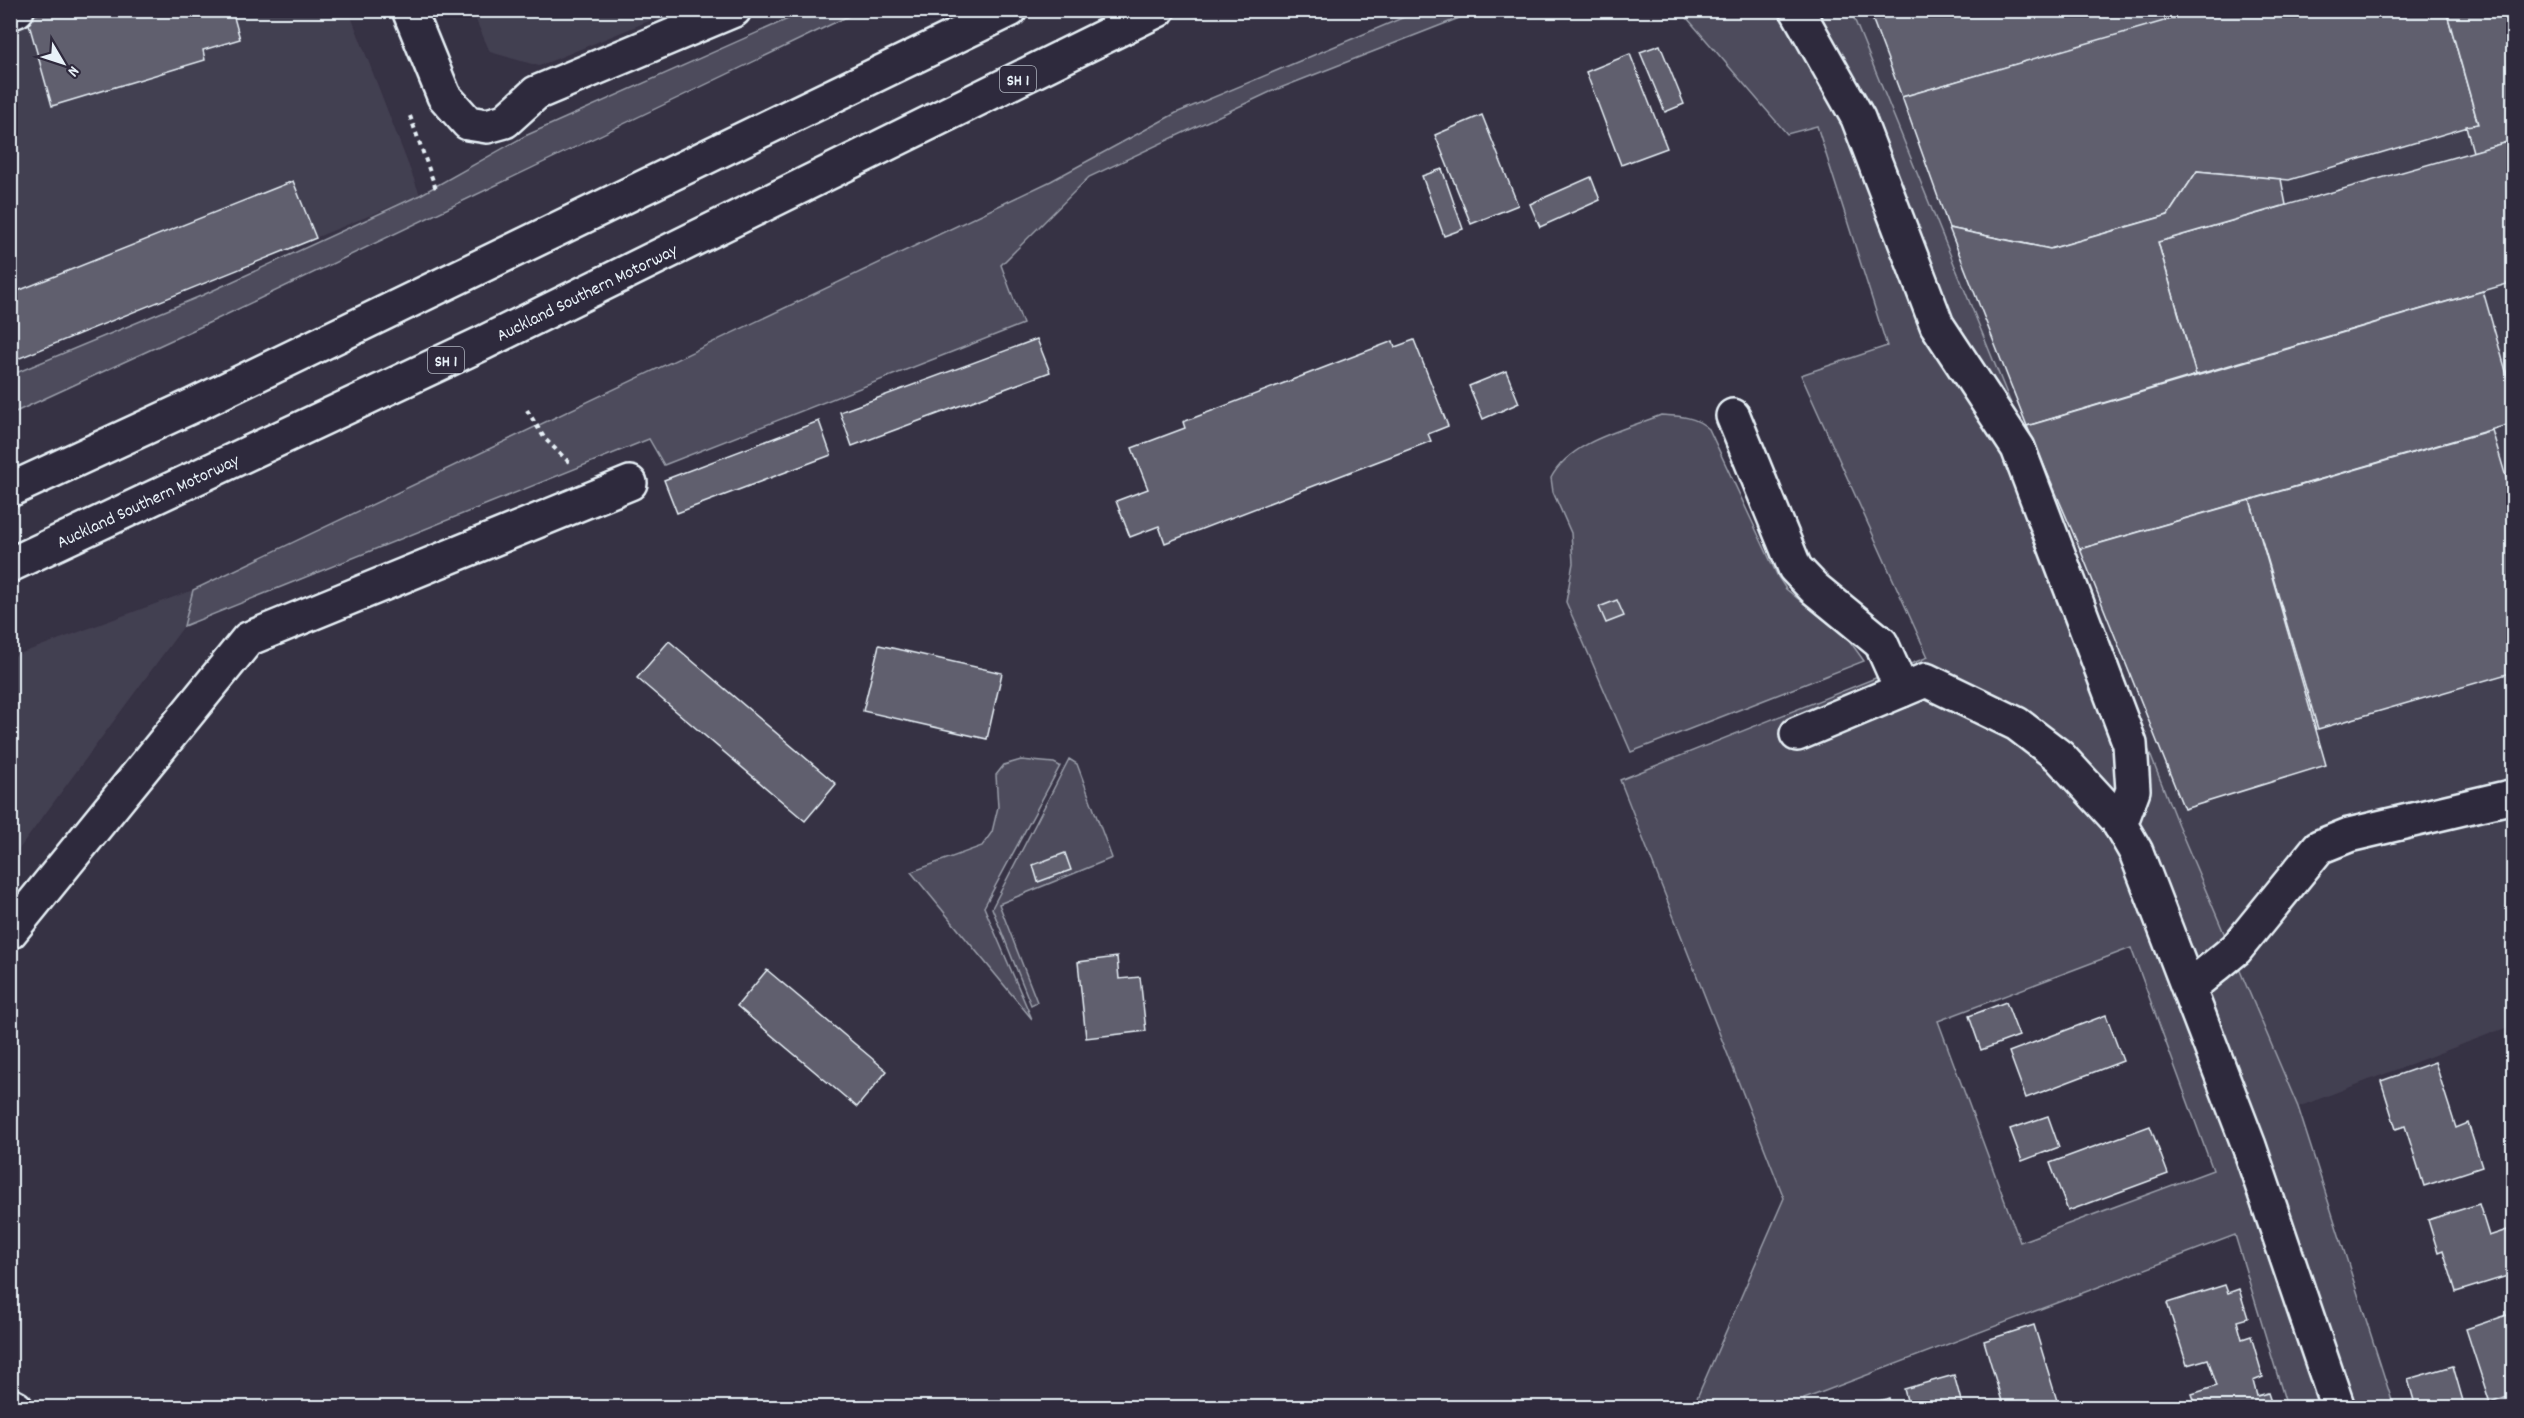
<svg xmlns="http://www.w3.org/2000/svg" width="2524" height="1418" viewBox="0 0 2524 1418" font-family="Dekko,sans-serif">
<rect width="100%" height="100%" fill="#363244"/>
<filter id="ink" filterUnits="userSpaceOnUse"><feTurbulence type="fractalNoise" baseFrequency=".0167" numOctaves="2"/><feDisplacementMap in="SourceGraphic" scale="12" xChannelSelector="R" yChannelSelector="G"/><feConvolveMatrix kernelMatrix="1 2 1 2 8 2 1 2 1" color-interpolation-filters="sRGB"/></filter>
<g filter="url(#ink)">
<g fill="#433f51">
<polygon points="11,11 349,11 420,195 11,362"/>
<polygon points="472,11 673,11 539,66 490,52"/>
<polygon points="1851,11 2513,11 2513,1025 2298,1107 2178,825 2042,480"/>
<polygon points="193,590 184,626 11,860 11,657"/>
</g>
<g fill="#4d4b5c" stroke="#9a9eaa" stroke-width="1.5" fill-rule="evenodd">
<polygon points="808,10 859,11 215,320 11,414 11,375 203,295 420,195 525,136"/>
<polygon points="1421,10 1477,11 1270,92 1089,177 1001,265 1023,324 664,465 649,439 184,626 193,590 1051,181 1176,113"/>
<path d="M 1681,11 L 1851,11 L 2042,480 L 2178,825 L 2298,1107 L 2394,1407 L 2287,1407 L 2235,1235 L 1804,1399 L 1806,1407 L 1693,1407 L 1784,1198 L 1620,780 L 1928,657 L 1801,375 L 1887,346 L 1817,126 L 1787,134 ZM 2131,948 L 2213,1170 L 2020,1242 L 1938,1021 Z"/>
<path d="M 1661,415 C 1679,416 1695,416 1709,429 L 1778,577 L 1786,589 L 1849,640 L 1864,661 L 1631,752 L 1566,602 L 1573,563 L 1571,533 L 1553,492 L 1551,478 C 1570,441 1624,430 1661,415 Z"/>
<polygon points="1069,759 1077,764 1112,858 999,904 1037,1002 1031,1005 992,908"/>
<polygon points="1021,760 1054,763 1060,766 984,907 1032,1019 911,872 982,846 992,832 998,807 996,775 1004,765"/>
</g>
<g fill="#605e6e" stroke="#e8f1f8" stroke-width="1.5">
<polygon points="49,10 232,10 240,39 203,50 205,60 52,106 27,17"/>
<polygon points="1869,10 2190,10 2191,14 1902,97"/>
<polygon points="2202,10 2446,10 2478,124 2289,180 2197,171 2168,215 2050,249 1949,228 1902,97"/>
<polygon points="2446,10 2514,10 2514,140 2473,152 2466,126 2478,124"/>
<polygon points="1660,45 1684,104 1665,112 1640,52"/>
<polygon points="1630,54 1667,148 1621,165 1586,72"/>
<polygon points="1482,115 1518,205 1471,224 1435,135"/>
<polygon points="2514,140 2514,282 2196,375 2158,242"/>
<polygon points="1442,169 1463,229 1444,236 1422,176"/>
<polygon points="2197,171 2281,179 2286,205 2158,242 2196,375 2027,426 1949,228 2050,249 2168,215"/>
<polygon points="1591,177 1600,200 1540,227 1530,204"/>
<polygon points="293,181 316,238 10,362 10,294"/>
<polygon points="2483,291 2514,399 2514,423 2080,549 2027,426"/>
<polygon points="1037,339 1050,372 852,446 840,412"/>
<polygon points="1414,340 1448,426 1428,434 1431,441 1165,543 1159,526 1130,537 1116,501 1148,489 1132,448 1185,428 1183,422 1393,341 1395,347"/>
<polygon points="1506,371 1519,403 1483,419 1469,386"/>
<polygon points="819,421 831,455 677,513 664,480"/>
<polygon points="2492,430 2514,504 2514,672 2318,729 2250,500"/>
<polygon points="2250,500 2326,765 2184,809 2080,549"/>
<polygon points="1617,600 1624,616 1606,623 1599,607"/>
<polygon points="669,641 836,784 805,821 637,678"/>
<polygon points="879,645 1002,673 987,739 863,711"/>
<polygon points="1065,853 1071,870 1038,882 1033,865"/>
<polygon points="1117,957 1119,979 1140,977 1146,1031 1086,1038 1078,962"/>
<polygon points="767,970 887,1071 857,1107 737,1006"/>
<polygon points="2006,1002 2019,1036 1981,1050 1969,1016"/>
<polygon points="2106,1015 2123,1061 2026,1098 2009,1052"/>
<polygon points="2435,1062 2456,1128 2468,1123 2482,1167 2424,1186 2405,1126 2396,1129 2381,1081"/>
<polygon points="2048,1116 2059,1147 2022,1161 2010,1129"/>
<polygon points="2150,1126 2168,1174 2068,1211 2050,1163"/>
<polygon points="2479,1204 2489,1236 2507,1230 2514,1252 2514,1274 2456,1292 2443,1250 2438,1252 2428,1220"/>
<polygon points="2225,1285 2228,1293 2239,1289 2248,1318 2237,1321 2242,1339 2251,1336 2263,1377 2253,1381 2257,1396 2268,1393 2273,1408 2197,1408 2192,1394 2217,1386 2208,1359 2187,1365 2167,1303"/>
<polygon points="2513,1313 2514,1395 2490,1403 2466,1329"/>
<polygon points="2034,1325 2058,1404 2047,1408 2004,1408 1984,1341"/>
<polygon points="2453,1366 2465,1408 2416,1408 2408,1379"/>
<polygon points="1954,1375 1963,1408 1909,1408 1904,1389"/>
<polygon points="1889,1398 1891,1408 1853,1408 1886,1399"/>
</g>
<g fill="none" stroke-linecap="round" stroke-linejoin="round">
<g stroke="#e8f1f8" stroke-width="38">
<g id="minor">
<polyline points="409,10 444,96 468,123 487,126 505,121 536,93 734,10"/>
<polyline points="1797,10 1858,118 1937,325 2018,448 2130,744 2133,790 2120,825"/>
<polyline points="10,13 17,10"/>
<polyline points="1733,416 1795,568 1814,588 1881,643 1902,690"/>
<polyline points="1797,734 1926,680 2017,724 2059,756 2117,819 2136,852 2249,1146 2338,1408"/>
<polyline points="10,932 248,639 630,483"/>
<polyline points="2190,987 2236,949 2319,847 2349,835 2514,796"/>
<polyline points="10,1405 16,1408"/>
</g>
</g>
<g stroke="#e8f1f8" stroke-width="38">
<g id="highway">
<polyline points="10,490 192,406 1010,10"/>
<path id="s1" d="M 10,565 L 483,343 L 1158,10"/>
</g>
</g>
<g stroke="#e8f1f8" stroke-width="4" stroke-dasharray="4.5 4.5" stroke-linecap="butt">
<polyline points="410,116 436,189"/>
<polyline points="527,410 545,439 572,465"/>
</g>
<use href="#minor" stroke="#2f2a3d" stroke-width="33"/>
<use href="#highway" stroke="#2f2a3d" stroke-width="33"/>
</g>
</g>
<g text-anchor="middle" stroke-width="5" stroke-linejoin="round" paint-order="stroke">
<g fill="#2f2a3d" stroke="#b0b5c0" stroke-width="1.5">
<rect x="1000" y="66" width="36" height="26" rx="4.5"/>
<rect x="428" y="347" width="36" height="26" rx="4.5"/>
</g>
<g font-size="16" font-weight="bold" fill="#e8f1f8">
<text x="1018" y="85">SH 1</text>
<text x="446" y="366">SH 1</text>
</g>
<g font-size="18" fill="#e8f1f8" stroke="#2f2a3d">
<text dy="6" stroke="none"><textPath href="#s1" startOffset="638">Auckland Southern Motorway</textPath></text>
<text dy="6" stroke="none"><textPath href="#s1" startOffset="152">Auckland Southern Motorway</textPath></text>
</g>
</g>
<rect width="2524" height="1418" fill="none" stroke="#2f2a3d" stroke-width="36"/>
<rect x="18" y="18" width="2488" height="1382" fill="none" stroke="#e8f1f8" stroke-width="2" filter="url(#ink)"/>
<g transform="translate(63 63) rotate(129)" stroke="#2f2a3d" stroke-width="4.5" paint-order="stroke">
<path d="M0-4.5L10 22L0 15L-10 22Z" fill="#e8f1f8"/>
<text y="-9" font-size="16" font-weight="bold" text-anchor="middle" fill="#e8f1f8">N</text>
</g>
</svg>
